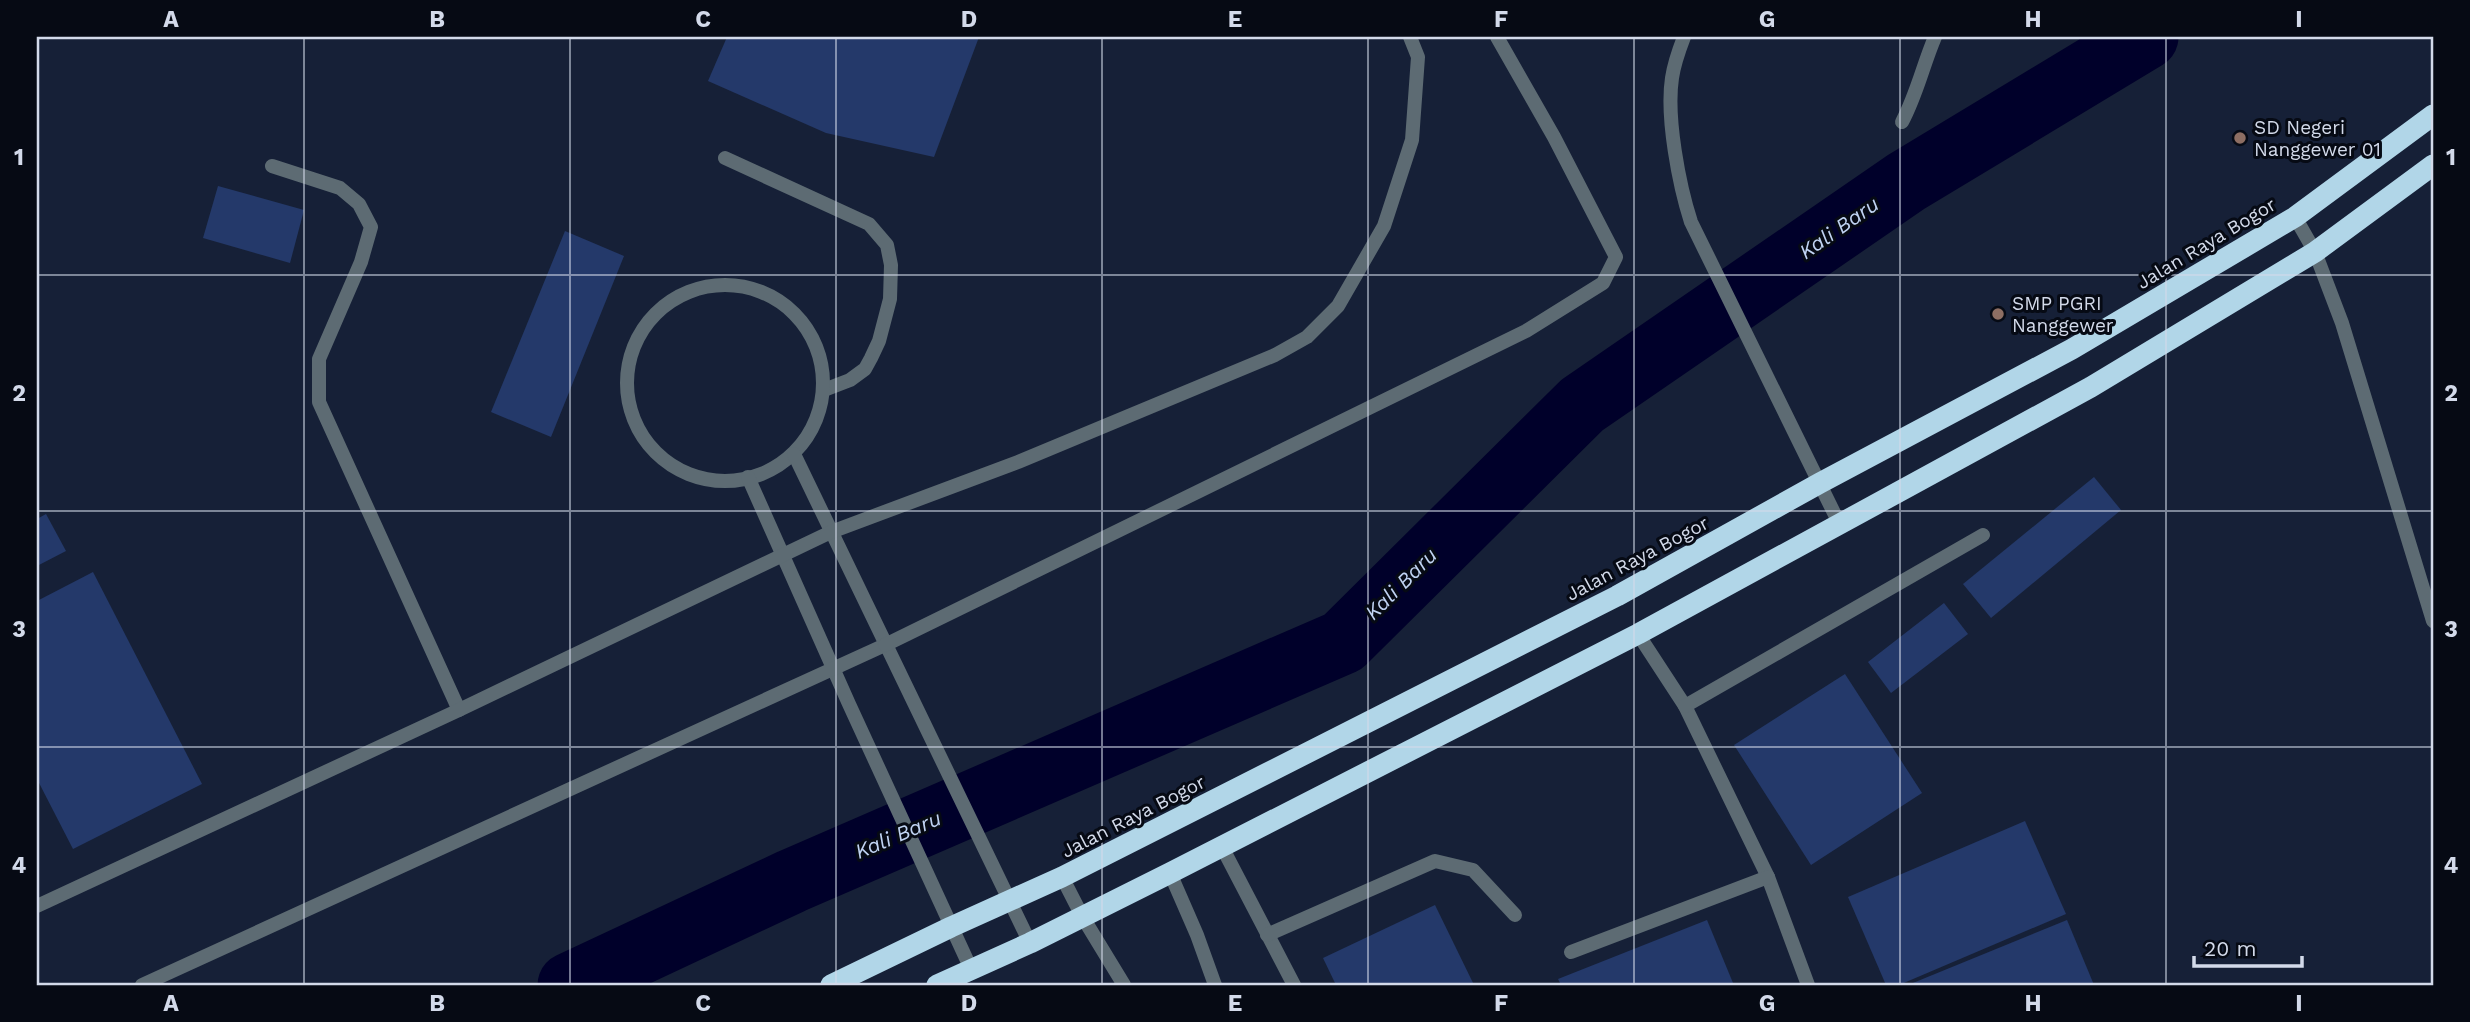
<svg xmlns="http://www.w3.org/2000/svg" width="2470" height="1022" viewBox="0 0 2470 1022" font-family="'Work Sans',sans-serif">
<rect width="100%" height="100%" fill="#162037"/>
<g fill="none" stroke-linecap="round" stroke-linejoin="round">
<polyline stroke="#00002a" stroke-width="65" points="570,985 792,881 1343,642 1582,405 1906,182 2146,37"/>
</g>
<g fill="#24396a">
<polygon points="727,37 979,37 934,157 826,133 708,81"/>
<polygon points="218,186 304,210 290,263 203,238"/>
<polygon points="565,231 624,256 551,437 491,412"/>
<polygon points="2094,477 2121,510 1991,618 1963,584"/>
<polygon points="46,514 66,551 37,566 37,519"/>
<polygon points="93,572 202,784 73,849 37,779 37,601"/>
<polygon points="1944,603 1968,634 1891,693 1868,662"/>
<polygon points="1845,674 1922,793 1811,865 1734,745"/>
<polygon points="2025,821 2066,914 1899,985 1886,985 1848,897"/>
<polygon points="1435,905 1474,985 1336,985 1323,958"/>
<polygon points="1707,920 1733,983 1727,985 1561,985 1558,979"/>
<polygon points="2067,920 2094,985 1908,985"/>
</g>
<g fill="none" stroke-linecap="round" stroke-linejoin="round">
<g stroke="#5d6b73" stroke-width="14">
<polyline points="725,158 869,224 887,245 891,265 890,299 879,341 871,358 865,369 850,380 824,390"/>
<polyline points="272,166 340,188 359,204 371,227 361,262 319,359 319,402 459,710"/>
<polyline points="2295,217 2315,252 2342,323 2433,621"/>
<circle cx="725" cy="383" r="98"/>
<polyline points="794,454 1030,943"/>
<polyline points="748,477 849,704 971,969"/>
<polyline points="1638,634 1685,706 1768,877 1808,985"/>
<polyline points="1685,706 1983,535"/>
<polyline points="1222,847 1294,985"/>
<polyline points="1170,873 1197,935 1215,985"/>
<polyline points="1062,877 1082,916 1124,985"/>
<polyline points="37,906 459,710 831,532 1018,462 1275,355 1307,337 1338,306 1384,226 1412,140 1418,57 1410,37"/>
<polyline points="1267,935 1435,861 1473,870 1515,915"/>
<polyline points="1571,952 1768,877"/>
<polyline points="142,985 885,645"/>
</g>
<g stroke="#5d6b73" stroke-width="14">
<path d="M 1684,37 C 1679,50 1674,64 1672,78 C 1666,117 1679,185 1691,222 L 1839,523"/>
<path d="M 1902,122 C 1917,94 1923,65 1935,37"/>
<polyline points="885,645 1526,331 1603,283 1616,257 1554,137 1497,37"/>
</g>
<g stroke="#b1d6e8" stroke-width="21">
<polyline points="831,985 951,927 1062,877 1617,596 1820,483 2072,349 2295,217 2433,115"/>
<polyline points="937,985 1030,943 1170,873 1638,634 2091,387 2315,252 2433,165"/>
</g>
</g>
<path fill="none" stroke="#d3daea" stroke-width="2" stroke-opacity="0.55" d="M 304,37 L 304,985M 570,37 L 570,985M 836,37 L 836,985M 1102,37 L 1102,985M 1368,37 L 1368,985M 1634,37 L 1634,985M 1900,37 L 1900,985M 2166,37 L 2166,985M 37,275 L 2433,275M 37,511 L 2433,511M 37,747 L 2433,747"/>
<g fill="#8d6e63" stroke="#060a14" stroke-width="2.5">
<circle cx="2240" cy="138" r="7"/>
<circle cx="1998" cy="314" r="7"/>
</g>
<g text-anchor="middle" stroke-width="6" stroke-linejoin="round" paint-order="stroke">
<g font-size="19" fill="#d3daea" stroke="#060a14" text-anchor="start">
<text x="2254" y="134">SD Negeri<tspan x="2254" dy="22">Nanggewer 01</tspan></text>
<text x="2012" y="310">SMP PGRI<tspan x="2012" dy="22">Nanggewer</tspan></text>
</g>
<g font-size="19" fill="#d3daea" stroke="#060a14">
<text transform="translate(2206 243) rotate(-31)" y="7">Jalan Raya Bogor</text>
<text transform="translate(1637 558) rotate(-28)" y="7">Jalan Raya Bogor</text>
<text transform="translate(1133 816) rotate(-27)" y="7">Jalan Raya Bogor</text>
</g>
<g font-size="21" font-style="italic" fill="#c0d3f2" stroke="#060a14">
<text transform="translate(1839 228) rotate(-35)" y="7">Kali Baru</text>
<text transform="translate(1401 584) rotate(-45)" y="7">Kali Baru</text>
<text transform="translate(898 835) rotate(-23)" y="7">Kali Baru</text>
</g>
</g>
<rect width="2470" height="1022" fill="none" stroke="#060a14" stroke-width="77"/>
<path d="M2194 956v10h108v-10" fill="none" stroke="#d3daea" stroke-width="3.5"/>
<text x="2204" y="956" font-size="21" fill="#d3daea" stroke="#060a14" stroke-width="5" paint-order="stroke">20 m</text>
<rect x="38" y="38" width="2394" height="946" fill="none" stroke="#d3daea" stroke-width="2.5"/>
<g font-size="23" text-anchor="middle" font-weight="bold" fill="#d3daea">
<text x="171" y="27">A</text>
<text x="437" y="27">B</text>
<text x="703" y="27">C</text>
<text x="969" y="27">D</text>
<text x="1235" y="27">E</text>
<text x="1501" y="27">F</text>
<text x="1767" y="27">G</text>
<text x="2033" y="27">H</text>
<text x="2299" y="27">I</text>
<text x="19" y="165">1</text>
<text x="2451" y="165">1</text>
<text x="19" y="401">2</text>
<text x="2451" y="401">2</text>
<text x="19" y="637">3</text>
<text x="2451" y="637">3</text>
<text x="19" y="873">4</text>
<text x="2451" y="873">4</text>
<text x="171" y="1011">A</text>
<text x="437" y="1011">B</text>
<text x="703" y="1011">C</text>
<text x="969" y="1011">D</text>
<text x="1235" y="1011">E</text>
<text x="1501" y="1011">F</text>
<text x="1767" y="1011">G</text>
<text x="2033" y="1011">H</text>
<text x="2299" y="1011">I</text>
</g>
</svg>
